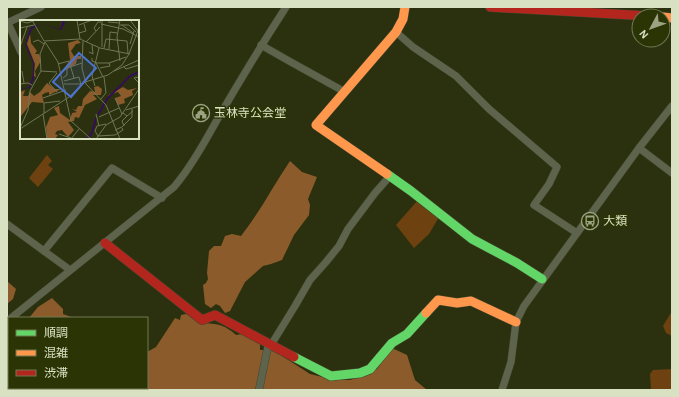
<svg xmlns="http://www.w3.org/2000/svg" width="679" height="397" viewBox="0 0 679 397" font-family="'Alegreya Sans','Noto Sans JP',sans-serif">
<rect width="100%" height="100%" fill="#2b310e"/>
<g fill="#6e4210">
<polygon points="47,155 52,161 48,165 53,169 38,187 29,178"/>
<polygon points="418,200 439,217 429,234 414,248 396,225"/>
<polygon points="672,311 672,336 666,333 663,326"/>
<polygon points="672,369 672,390 651,390 650,374 653,370"/>
</g>
<g fill="#8b5b2b">
<path d="M 290,161 L 302,172 L 317,177 L 308,199 L 310,205 L 309,215 L 294,235 L 282,260 L 271,264 L 263,266 L 245,282 L 230,311 L 225,313 L 220,306 L 216,304 L 211,308 L 205,304 L 203,285 L 206,283 L 208,279 L 207,273 L 209,251 L 214,246 L 221,246 L 225,236 L 232,234 L 241,236 C 260,212 273,186 290,161 Z"/>
<polygon points="7,281 16,289 13,299 7,304"/>
<polygon points="52,298 63,309 63,314 74,318 29,318 38,307"/>
<path d="M 186,314 L 195,316 L 202,323 C 217,324 224,324 236,335 L 242,334 L 260,342 L 260,350 L 273,350 L 310,374 L 331,379 L 350,380 L 368,374 L 377,369 L 392,348 L 407,355 L 415,380 L 427,390 L 79,390 L 78,388 L 147,388 L 147,352 L 156,347 L 175,318 L 180,320 L 181,315 Z"/>
</g>
<g fill="none" stroke-linecap="round" stroke-linejoin="round">
<g stroke="#42462f" stroke-width="8">
<g id="street">
<polyline points="7,23 41,7"/>
<polyline points="8,23 21,52"/>
<polyline points="396,32 413,47 456,76 489,109 557,167 549,184 534,205 577,233"/>
<polyline points="261,45 289,61 345,92"/>
<polyline points="639,148 672,173"/>
<polyline points="7,224 70,270"/>
<polyline points="44,251 112,168 162,198"/>
<path d="M 11,318 L 174,187 C 191,167 204,143 217,120 C 239,82 262,44 286,7"/>
<polyline points="259,390 268,346 271,345 295,306 310,280 326,262 339,246 348,229 375,193 390,176"/>
<polyline points="502,390 511,362 516,322 524,306 639,148 672,106"/>
</g>
</g>
<g stroke="#42462f" stroke-width="10">
<g id="fast">
<polyline points="387,174 411,191 472,239 517,263 542,279"/>
<polyline points="294,357 331,376 360,373 370,369 392,343 407,334 426,313"/>
</g>
</g>
<g stroke="#42462f" stroke-width="10">
<g id="slow">
<polyline points="663,17 672,18"/>
<polyline points="387,174 316,125 396,32 403,19 405,7"/>
<polyline points="426,313 438,300 457,303 471,301 516,322"/>
</g>
</g>
<g stroke="#42462f" stroke-width="10">
<g id="jam">
<polyline points="490,7 649,16"/>
<polyline points="105,243 202,320 215,315 294,357"/>
</g>
</g>
<use href="#street" stroke="#5e634c" stroke-width="7"/>
<use href="#fast" stroke="#63d668" stroke-width="9"/>
<use href="#slow" stroke="#ff974d" stroke-width="9"/>
<use href="#jam" stroke="#b3261e" stroke-width="9"/>
</g>
<defs>
<g id="civic-ring" transform="scale(0.9)"><circle r="9.5" fill="#2b3405" stroke="#9ba383" stroke-width="1.5"/><path d="M-.6-6.5H3V-4.5H.6V-3L4-1V1h2V6H-6V1h2V-1L-.6-3ZM-1.2 2.5V6h2.4V2.5Z" fill="#9ba383"/></g>
<g id="bus-ring" transform="scale(0.9)"><circle r="9.5" fill="#2b3405" stroke="#9ba383" stroke-width="1.5"/><path d="M-5-6H5V4H4V6H2V4H-2V6H-4V4H-5ZM-3.5-4V0h7V-4ZM-3.5 1.2v1.5H-2V1.2ZM2 1.2v1.5H3.5V1.2Z" fill="#9ba383"/></g>
</defs>
<g fill-rule="evenodd">
<use href="#civic-ring" x="201" y="113"/>
<use href="#bus-ring" x="590" y="221"/>
</g>
<g text-anchor="middle" stroke-width="3" stroke-linejoin="round" paint-order="stroke">
<g font-size="12" fill="#d8e1c2" stroke="#2b3405" text-anchor="start">
<text x="214" y="117">玉林寺公会堂</text>
<text x="603" y="225">大類</text>
</g>
</g>
<g transform="translate(20 20)">
<rect width="119" height="119" fill="#2b310e"/>
<path d="M 10,14 L 11,23 L 17,31 L 15,34 L 19,34 L 21,41 L 15,51 L 16,57 L 14,56 L 15,44 L 7,24 ZM 58,20 L 61,23 L 56,24 L 51,31 L 54,36 L 61,36 L 61,39 L 57,39 L 56,44 L 42,52 L 50,40 L 48,23 ZM 27,63 L 35,69 L 41,69 L 29,75 L 29,72 L 25,73 L 22,75 L 24,83 L 12,82 L 1,96 L 0,72 L 5,70 L 3,76 L 8,76 L 10,72 L 14,76 L 20,72 ZM 78,66 L 82,69 L 81,75 L 73,75 L 77,79 L 65,85 L 59,98 L 55,97 L 54,101 L 48,102 L 54,110 L 48,117 L 42,110 L 37,111 L 35,114 L 38,115 L 35,119 L 27,119 L 26,107 L 30,97 L 38,95 L 34,88 L 39,86 L 40,93 L 50,100 L 52,93 L 57,92 L 52,89 L 56,90 L 58,86 L 62,86 L 63,79 L 70,71 L 75,72 L 74,67 ZM 103,67 L 108,70 L 117,68 L 112,71 L 113,75 L 104,79 L 105,83 L 98,85 L 95,78 L 101,76 L 98,72 L 87,76 Z" fill="#8b5b2b"/>
<path d="M 43,0 L 45,3 L 41,10 L 21,4 L 12,9 L 6,24 L 14,43 L 14,59 L 10,68 L 0,69 L 9,67 L 13,54 L 13,43 L 5,25 L 9,11 L 11,7 L 21,4 L 40,9 Z" fill="#340e57"/>
<path fill="none" stroke="#340e57" stroke-width="2" d="M 78,95 L 87,79 L 110,56 L 119,52M 67,119 L 72,113 L 76,98"/>
<path fill="none" stroke="#707756" stroke-width="1" d="M 12,0 L 24,21 L 60,19 L 80,28 L 110,34M 57,0 L 60,19M 82,0 L 82,27M 110,0 L 118,11M 0,1 L 7,3 L 16,0M 88,2 L 100,3M 81,4 L 103,9 L 119,17M 59,5 L 72,0M 100,5 L 109,5 L 116,12M 102,5 L 113,13M 0,8 L 14,5M 76,11 L 74,8 L 78,2 L 81,2M 59,13 L 66,11 L 64,4M 63,21 L 62,48 L 66,64 L 86,85 L 100,119M 13,22 L 18,20 L 24,24M 25,22 L 38,42 L 51,101 L 71,119M 66,22 L 80,7M 110,24 L 114,11M 0,27 L 7,7M 84,28 L 86,19 L 107,21 L 108,33M 89,29 L 90,12 L 97,13M 69,32 L 73,34 L 72,25M 72,38 L 72,41 L 77,43 L 89,43 L 106,37M 100,41 L 97,17 L 100,0M 76,43 L 83,57M 38,44 L 49,41 L 54,58M 104,47 L 106,49 L 119,45M 80,48 L 90,46 L 89,43M 2,51 L 4,63M 21,51 L 20,34 L 25,22M 94,51 L 119,40M 37,53 L 29,63 L 37,72M 119,57 L 114,58 L 119,63M 43,58 L 47,55 L 47,48 L 62,43M 44,61 L 59,57 L 61,65M 0,64 L 8,63 L 12,65M 44,64 L 60,64M 75,66 L 72,56 L 79,28M 23,78 L 46,70M 95,78 L 102,94M 80,80 L 86,73 L 84,57M 106,90 L 119,86M 24,93 L 24,83 L 40,81M 103,93 L 107,96 L 113,91M 23,94 L 27,119M 76,94 L 79,106M 79,97 L 99,88M 104,106 L 102,101 L 107,96M 0,108 L 8,90 L 10,71 L 21,51 L 37,52M 0,109 L 49,77 L 65,62 L 88,55 L 102,45 L 109,34 L 119,8M 95,110 L 102,107 L 112,97 L 112,89M 39,114 L 51,118M 78,116 L 95,115 L 103,110 L 102,108M 78,116 L 75,111 L 77,106 L 86,104M 51,119 L 59,109M 76,119 L 86,105 L 100,97 L 119,69"/>
<path fill="#4c73d2" fill-opacity="0.15" stroke="#4c73d2" stroke-width="2" d="M 59,33 L 76,48 L 51,77 L 33,62 Z"/>
<rect width="119" height="119" fill="none" stroke="#d8e1c2" stroke-width="2"/>
</g>
<rect width="679" height="397" fill="none" stroke="#d8e1c2" stroke-width="16"/>
<rect x="8" y="317" width="140" height="72" fill="#2b3405" stroke="#707951"/>
<rect x="16" y="330" width="20" height="6" fill="#63d668" stroke="#707951"/>
<text x="44" y="337" font-size="12" fill="#d8e1c2">順調</text>
<rect x="16" y="350" width="20" height="6" fill="#ff974d" stroke="#707951"/>
<text x="44" y="357" font-size="12" fill="#d8e1c2">混雑</text>
<rect x="16" y="370" width="20" height="6" fill="#b3261e" stroke="#707951"/>
<text x="44" y="377" font-size="12" fill="#d8e1c2">渋滞</text>
<g transform="translate(651 28) rotate(229)"><circle r="19" fill="#2b3405" stroke="#707951"/>
<path d="M0-3L7 15L0 10L-7 15Z" fill="#9ba383"/>
<text y="-6" font-size="11" font-weight="bold" text-anchor="middle" fill="#d8e1c2">N</text>
</g>
</svg>
